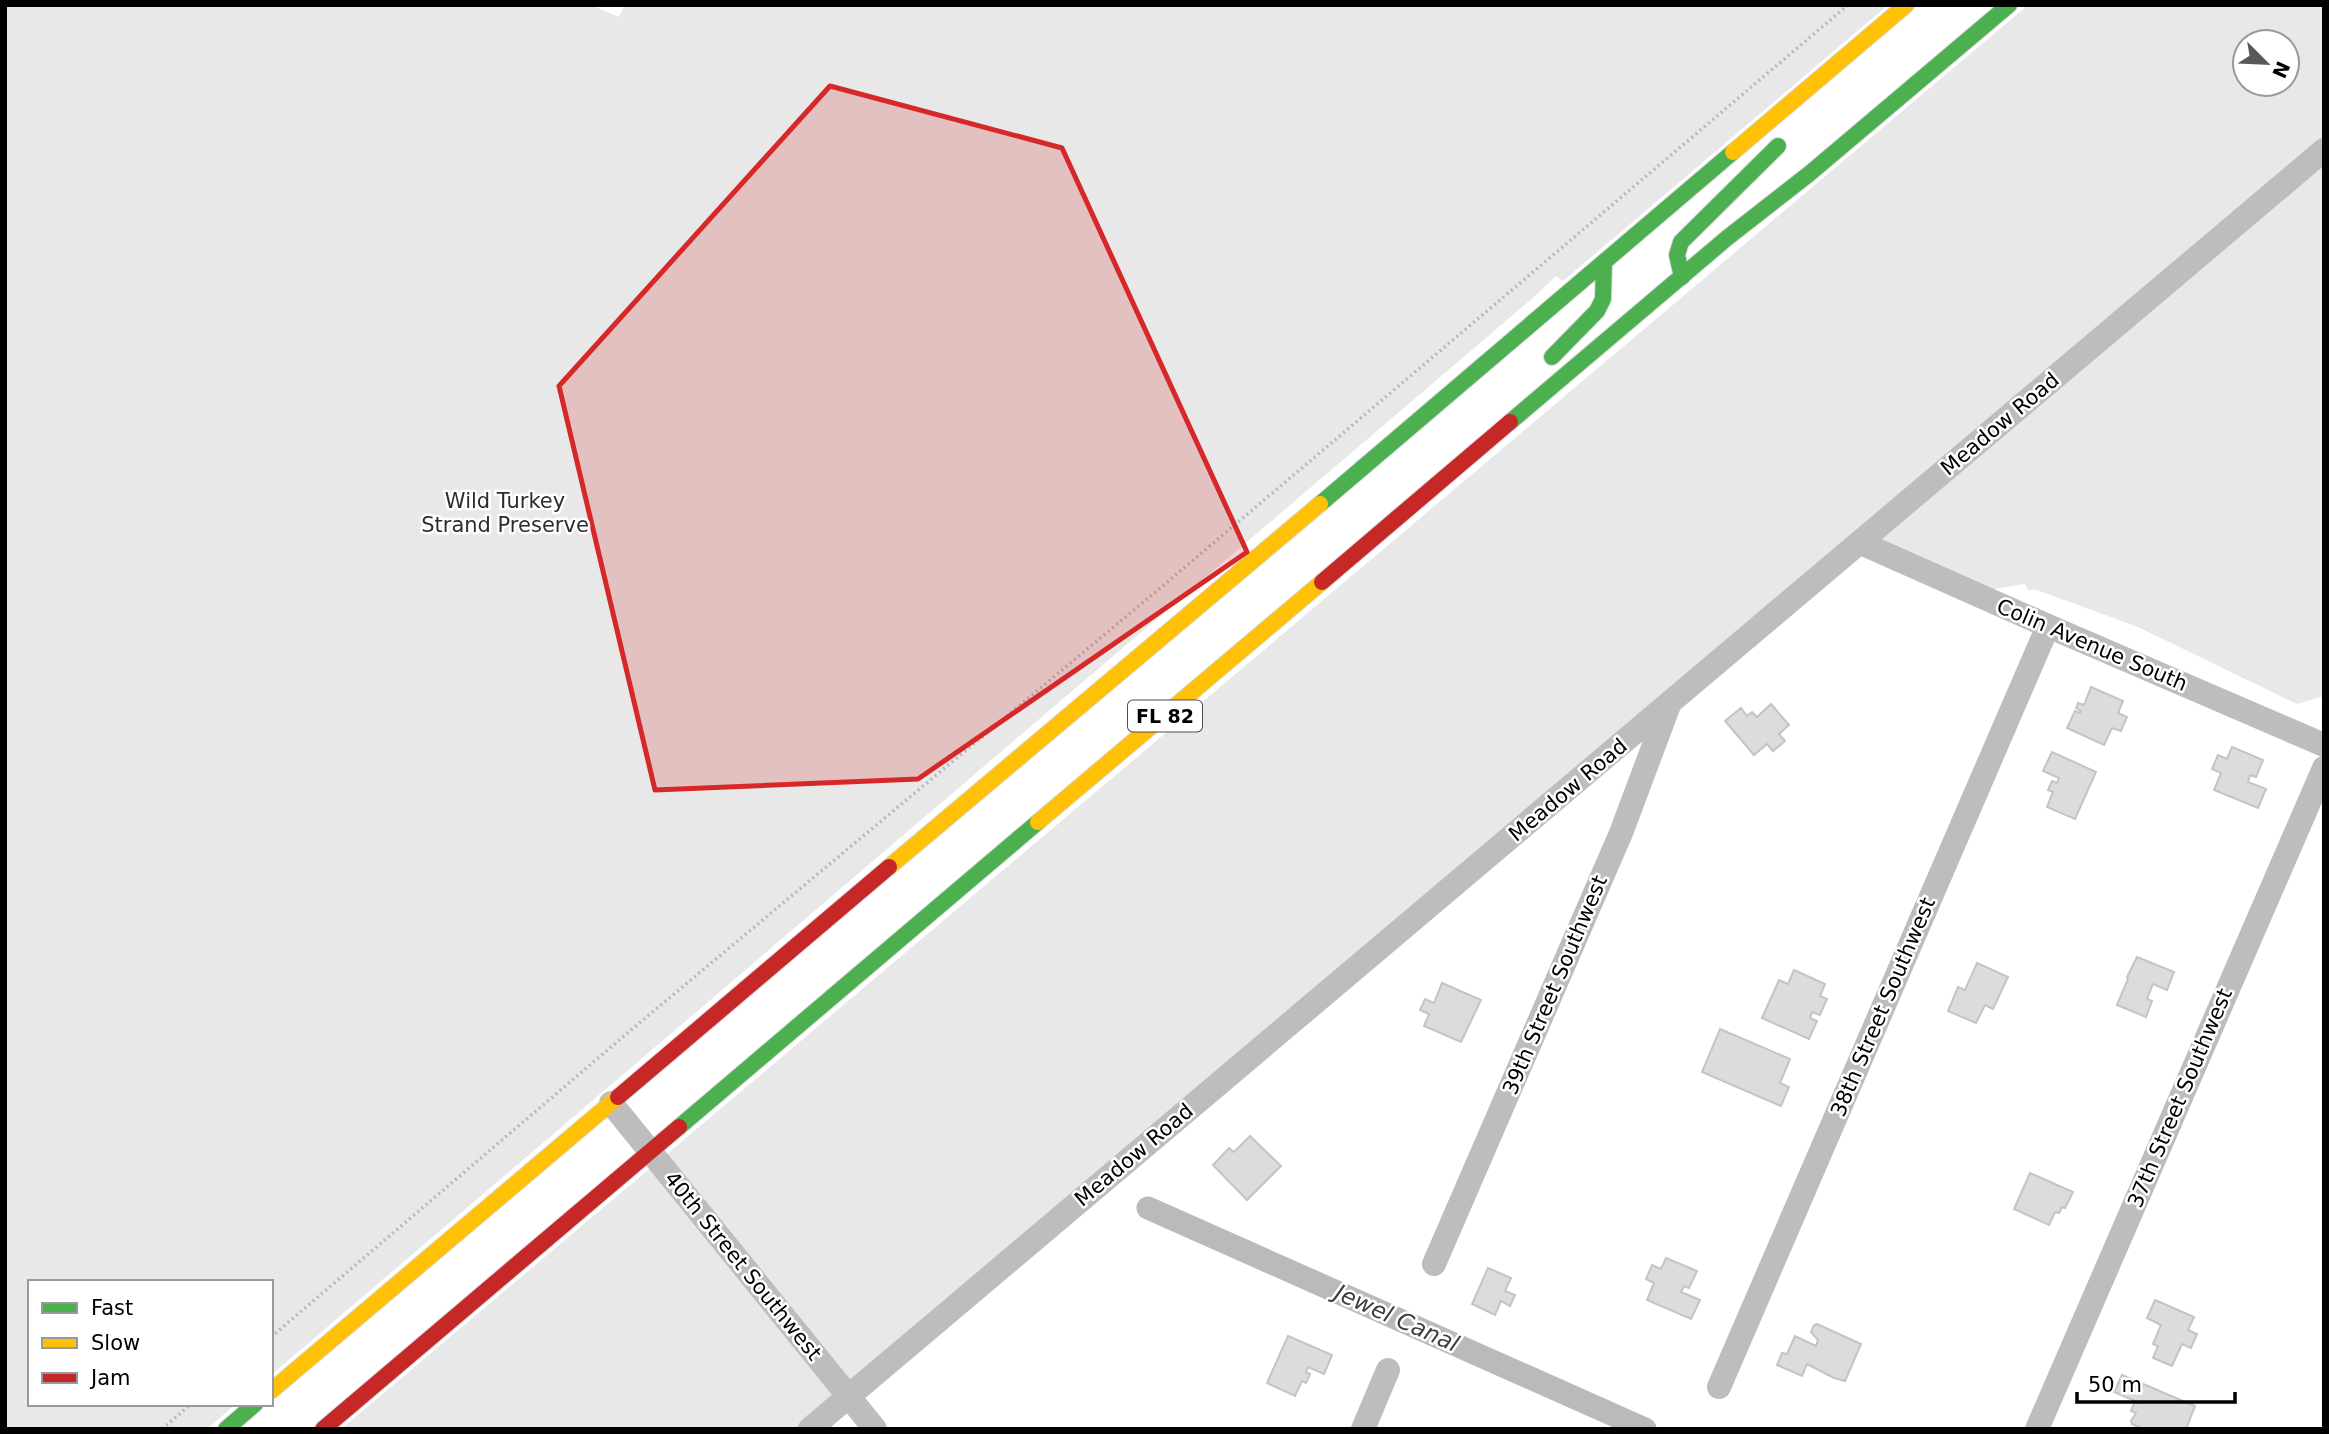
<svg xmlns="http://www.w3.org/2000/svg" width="2329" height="1434" viewBox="0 0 2329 1434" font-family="'DejaVu Sans',sans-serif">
<rect width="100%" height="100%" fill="#fff"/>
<g fill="#e8e8e8" fill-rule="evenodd">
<polygon points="5,5 591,5 619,17 625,5 1888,5 1563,281 1556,276 1535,296 271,1375 271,1282 30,1282 30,1404 236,1404 207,1429 5,1429"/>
<path d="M 2028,5 L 2324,5 L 2324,696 L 2297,704 L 2138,627 L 2037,590 L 2028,590 L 2025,584 L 1976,592 L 1866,542 L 813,1429 L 341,1429 ZM 2245,42 L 2287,42 L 2287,84 L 2245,84 Z"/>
</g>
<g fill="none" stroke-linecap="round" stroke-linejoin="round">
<polyline stroke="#bababa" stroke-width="23" points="1148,1208 1645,1429"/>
</g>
<g fill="#dcdcdc" stroke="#c4c4c4" stroke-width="2">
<polygon points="2091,687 2123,701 2118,713 2127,717 2121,731 2112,728 2104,745 2067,728 2075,711 2080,713 2081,711 2076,708 2078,703 2084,705"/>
<polygon points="1771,704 1789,725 1779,734 1785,741 1773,751 1767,744 1754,755 1725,721 1741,708 1747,716 1752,712 1757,717"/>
<polygon points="2232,747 2263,760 2256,777 2250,775 2248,782 2266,789 2258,808 2214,790 2221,773 2212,769 2218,755 2227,759"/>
<polygon points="2052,752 2096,772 2075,819 2047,807 2053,792 2048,790 2052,781 2057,783 2059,778 2043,771"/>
<polygon points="2137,957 2174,972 2167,990 2153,984 2147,999 2152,1001 2146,1017 2117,1005 2128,979 2127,977"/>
<polygon points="1977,963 2008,977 1993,1009 1985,1005 1976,1023 1948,1011 1958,987 1965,990"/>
<polygon points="1794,970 1825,984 1820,996 1827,999 1820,1015 1812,1012 1810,1018 1817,1021 1809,1039 1762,1018 1779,980 1788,984"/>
<polygon points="1442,983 1481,1000 1461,1042 1424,1026 1429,1014 1420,1010 1425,999 1434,1003"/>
<polygon points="1720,1029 1790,1059 1780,1083 1789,1087 1781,1106 1702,1072"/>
<polygon points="1250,1136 1281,1166 1247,1200 1213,1165 1229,1148 1234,1152"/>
<polygon points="2030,1173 2073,1192 2065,1208 2062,1207 2059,1213 2055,1212 2049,1225 2014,1209"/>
<polygon points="1666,1258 1697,1271 1689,1288 1684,1286 1681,1292 1700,1300 1691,1319 1647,1300 1654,1283 1646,1279 1652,1265 1661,1269"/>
<polygon points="1488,1268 1511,1278 1505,1291 1515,1295 1510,1306 1501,1301 1495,1315 1472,1304"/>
<polygon points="2155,1300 2194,1317 2188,1330 2197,1334 2191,1348 2182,1344 2172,1366 2153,1358 2158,1346 2153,1344 2161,1325 2147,1318"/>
<polygon points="1817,1324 1861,1344 1845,1381 1834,1378 1807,1364 1802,1376 1777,1365 1782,1353 1787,1354 1795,1336 1816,1346 1818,1340 1811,1332 1814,1325"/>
<polygon points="1288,1336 1332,1355 1324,1374 1308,1367 1306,1372 1310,1374 1306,1383 1302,1381 1295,1396 1267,1383"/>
<polygon points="2122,1375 2195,1406 2186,1429 2143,1429 2132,1424 2131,1421 2136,1413 2131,1411 2135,1401 2114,1392"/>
</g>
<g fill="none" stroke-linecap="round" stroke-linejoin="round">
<g stroke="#dbdbdb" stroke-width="18">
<g id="fast">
<polyline points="1682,277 1677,255 1681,242 1778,146"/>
<polyline points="1552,357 1597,311 1603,299 1604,262"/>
<polyline points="1510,422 1727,238 1809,174 2009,5"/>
<polyline points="1320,504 1733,152"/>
<polyline points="679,1127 1038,822"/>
<polyline points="226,1429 255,1404"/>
</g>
</g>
<g stroke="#dbdbdb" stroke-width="18">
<g id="slow">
<polyline points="1733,152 1906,5"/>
<polyline points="1038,822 1322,582"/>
<polyline points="889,867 1320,504"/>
<polyline points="271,1391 618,1097"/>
</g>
</g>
<g stroke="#dbdbdb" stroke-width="18">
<g id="jam">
<polyline points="1322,582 1510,422"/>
<polyline points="618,1097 889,867"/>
<polyline points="323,1429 679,1127"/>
</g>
</g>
<g stroke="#b8b8b8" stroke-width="3.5" stroke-dasharray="2 3.5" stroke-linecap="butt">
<polyline points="271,1337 631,1030 1165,584 1848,5"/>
<polyline points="162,1429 191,1404"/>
</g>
<g stroke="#bdbdbd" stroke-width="24">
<polyline points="1861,543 2048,626 2324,745"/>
<polyline points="611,1103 875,1429"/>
<polyline points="1434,1264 1621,833 1669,705"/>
<polyline points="1719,1387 2048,626"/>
<polyline points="810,1429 2324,150"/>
<polyline points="1363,1429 1388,1370"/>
<polyline points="2037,1429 2324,768"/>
</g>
<use href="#fast" stroke="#4caf50" stroke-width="16"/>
<use href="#slow" stroke="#ffc107" stroke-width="16"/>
<use href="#jam" stroke="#c62828" stroke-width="16"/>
</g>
<path fill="#d62828" fill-opacity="0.2" stroke="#d62828" stroke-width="5" stroke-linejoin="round" d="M 830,86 L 1062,148 L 1247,552 L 918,779 L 655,790 L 559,386 Z"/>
<g text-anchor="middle" stroke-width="5" stroke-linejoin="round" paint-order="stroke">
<rect fill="#fff" stroke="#4c4c4c" stroke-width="2" x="1128" y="700.5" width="74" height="31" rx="5"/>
<g font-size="19" font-weight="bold" fill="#000">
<text x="1165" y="723">FL 82</text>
</g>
<g font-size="21" fill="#000" stroke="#fff">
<text transform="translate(2000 424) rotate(-40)" y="7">Meadow Road</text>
<text transform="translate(2092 645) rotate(23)" y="7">Colin Avenue South</text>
<text transform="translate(1568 790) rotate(-40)" y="7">Meadow Road</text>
<text transform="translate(1555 985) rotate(-67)" y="7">39th Street Southwest</text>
<text transform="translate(1883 1007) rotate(-67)" y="7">38th Street Southwest</text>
<text transform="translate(2180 1098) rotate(-67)" y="7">37th Street Southwest</text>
<text transform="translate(1134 1155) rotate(-40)" y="7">Meadow Road</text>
<text transform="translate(743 1266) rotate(51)" y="7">40th Street Southwest</text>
</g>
<g font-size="21" fill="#2d2d2d" stroke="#fff">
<text x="505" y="508">Wild Turkey<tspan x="505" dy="24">Strand Preserve</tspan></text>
</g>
<g font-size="23" font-style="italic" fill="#3e3e3e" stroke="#fff">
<text transform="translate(1397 1318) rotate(24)" y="8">Jewel Canal</text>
</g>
</g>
<rect width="2329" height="1434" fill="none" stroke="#000000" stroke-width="14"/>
<rect x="28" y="1280" width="245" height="126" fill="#ffffff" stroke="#999999" stroke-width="2"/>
<rect x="42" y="1303" width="35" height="10" fill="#4caf50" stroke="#999999" stroke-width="2"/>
<text x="91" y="1315" font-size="21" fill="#000000">Fast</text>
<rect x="42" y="1338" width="35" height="10" fill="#ffc107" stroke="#999999" stroke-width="2"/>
<text x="91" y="1350" font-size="21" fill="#000000">Slow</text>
<rect x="42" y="1373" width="35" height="10" fill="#c62828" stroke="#999999" stroke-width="2"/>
<text x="91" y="1385" font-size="21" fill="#000000">Jam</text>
<g transform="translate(2266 63) rotate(114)"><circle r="33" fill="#ffffff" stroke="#999999" stroke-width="2"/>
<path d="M0-5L12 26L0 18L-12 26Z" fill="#595959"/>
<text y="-10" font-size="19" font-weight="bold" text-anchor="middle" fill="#000000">N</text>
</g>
<path d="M2077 1392v10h158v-10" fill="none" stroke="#000000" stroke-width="3.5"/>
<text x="2088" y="1392" font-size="21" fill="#000000" stroke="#ffffff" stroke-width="5" paint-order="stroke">50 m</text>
</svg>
